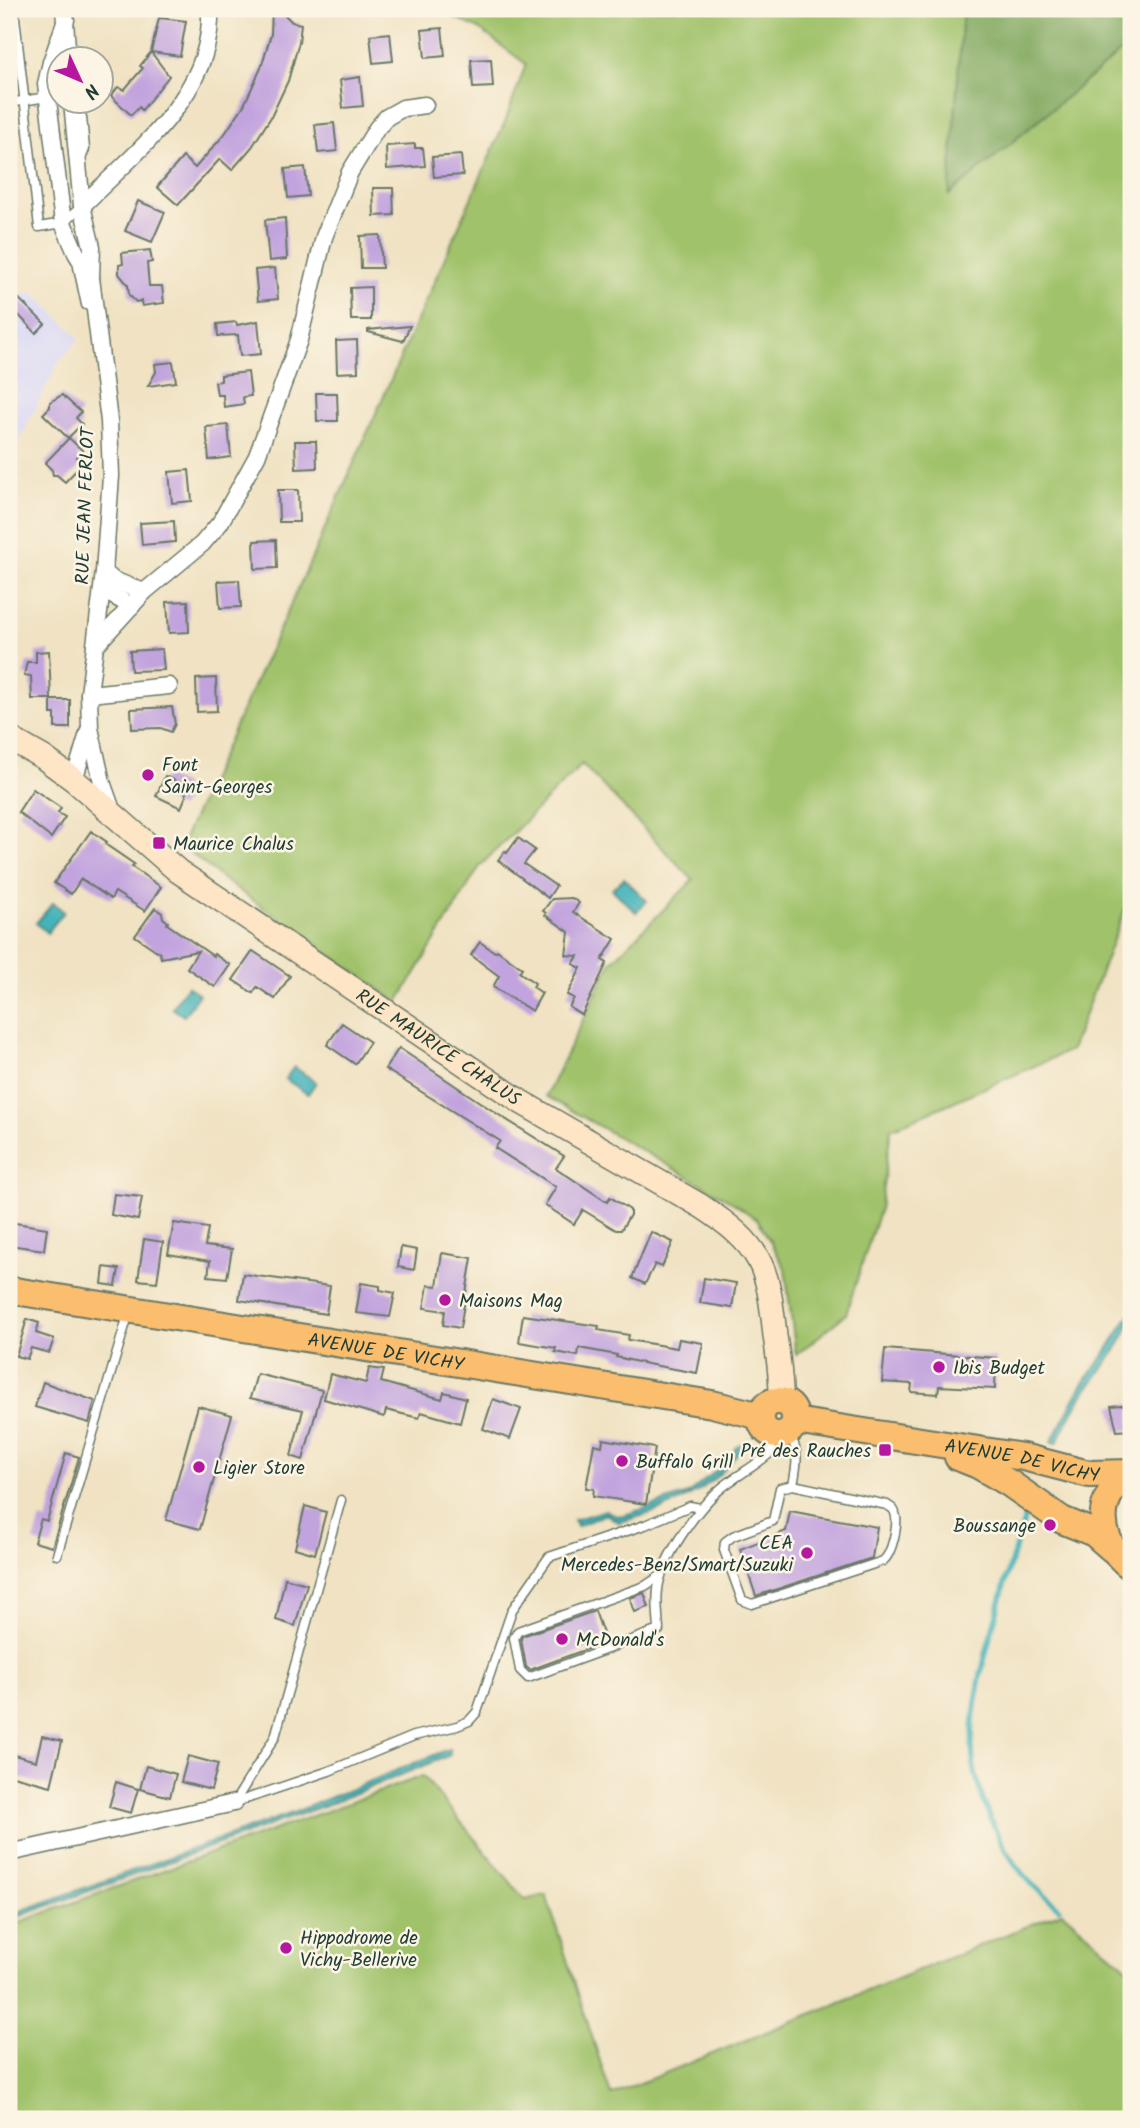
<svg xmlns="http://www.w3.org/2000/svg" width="1140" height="2128" viewBox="0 0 1140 2128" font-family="Kalam,sans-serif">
<rect width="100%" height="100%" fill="#fcf5e5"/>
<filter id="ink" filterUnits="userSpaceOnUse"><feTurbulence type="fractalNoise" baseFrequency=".0143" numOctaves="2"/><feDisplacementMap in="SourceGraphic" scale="14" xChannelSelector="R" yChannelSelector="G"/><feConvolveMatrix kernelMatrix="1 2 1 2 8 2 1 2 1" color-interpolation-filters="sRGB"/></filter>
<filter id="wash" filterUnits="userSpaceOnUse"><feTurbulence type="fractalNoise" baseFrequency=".00686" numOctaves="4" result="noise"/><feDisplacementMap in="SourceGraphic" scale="28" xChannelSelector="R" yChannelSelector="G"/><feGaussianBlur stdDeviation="1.57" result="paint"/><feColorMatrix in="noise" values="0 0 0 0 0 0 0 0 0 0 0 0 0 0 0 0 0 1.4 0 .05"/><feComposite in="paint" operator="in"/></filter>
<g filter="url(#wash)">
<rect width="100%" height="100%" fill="#f0e2c2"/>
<polygon fill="#d8d7f8" points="9,287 15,293 34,293 78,337 78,340 59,361 9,461"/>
<g fill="#a0c26b" stroke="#608050" stroke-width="2">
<polygon points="437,9 963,9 950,194 1131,43 1131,893 1071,1050 891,1129 880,1208 846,1314 796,1355 785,1268 758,1220 729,1200 546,1096 611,962 693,880 582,764 480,866 398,1002 221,878 181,845 310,562 505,122 526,64 479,29"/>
<polygon points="423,1776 525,1900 546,1895 611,2095 1062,1912 1131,1971 1131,2119 9,2119 9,1926"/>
</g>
<polygon fill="#80a85f" stroke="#50724a" stroke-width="2" points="963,9 1131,9 1131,43 949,195"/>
<g fill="#44b4ba" stroke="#327877" stroke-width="2">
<polygon points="624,878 647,901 636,912 612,889"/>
<polygon points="53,903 64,912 47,933 36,923"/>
<polygon points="187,986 199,994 184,1016 172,1008"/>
<polygon points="294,1067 316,1082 308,1094 285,1079"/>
<path d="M 1131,1312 C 1131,1339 1098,1372 1083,1395 C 1073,1410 1065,1427 1057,1443 L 1051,1442 L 1081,1387 L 1109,1348 Z"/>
<path d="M 745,1442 L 744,1448 L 740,1449 C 713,1492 666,1511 618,1522 L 606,1514 L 577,1526 L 573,1520 L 606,1510 L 616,1516 L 625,1515 L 688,1494 L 721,1467 L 730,1458 L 736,1447 Z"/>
<polygon points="449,1749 450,1755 331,1803 9,1920 9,1915 295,1812"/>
</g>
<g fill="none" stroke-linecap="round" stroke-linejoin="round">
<path stroke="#44b4ba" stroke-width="5" d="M 1029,1508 C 1015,1543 1006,1580 996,1616 C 984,1659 972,1702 972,1747 C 973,1789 1002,1854 1031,1883 C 1040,1892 1050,1899 1059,1908"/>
</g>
<g id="blocks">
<g fill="#c1a3de">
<polygon points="272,9 279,9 292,22 301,24 299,42 288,81 271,117 252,147 232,170 220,159 178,205 157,187 183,157 195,168 224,135 244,105 261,68 271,34"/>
<polygon points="159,18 186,21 180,56 151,52"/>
<polygon points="442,28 445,56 425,58 422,30"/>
<polygon points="390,33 393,61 373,63 370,35"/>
<polygon points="151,52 169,76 142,110 139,107 131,115 111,96 118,87 124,90 143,68 140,66"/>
<polygon points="491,59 493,87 473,88 471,60"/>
<polygon points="360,77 363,106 343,108 340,80"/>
<polygon points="334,123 337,151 318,153 315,125"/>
<polygon points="415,144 415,148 423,148 425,166 387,169 386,146"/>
<polygon points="461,155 463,175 434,177 432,157"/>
<polygon points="305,167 308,196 288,198 285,169"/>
<polygon points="373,188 393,188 394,215 374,216"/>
<polygon points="138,201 165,212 152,242 125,231"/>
<polygon points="285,218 287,259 269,261 265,220"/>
<polygon points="380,235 382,268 361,268 360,236"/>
<polygon points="150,250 152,262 147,263 149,286 162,286 164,303 142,306 141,301 136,302 129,295 128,285 119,274 119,265 123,264 122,253"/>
<polygon points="275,268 278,299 258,301 255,270"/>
<polygon points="371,287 371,320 351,320 350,288"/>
<polygon points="15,295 45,324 36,333 9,305 9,302"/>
<polygon points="258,321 261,354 240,356 238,335 218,336 217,324 236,322 237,325"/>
<polygon points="410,326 403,341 368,332 368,330"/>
<polygon points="357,340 358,372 337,373 336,341"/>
<polygon points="173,362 176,382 148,386 156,372 155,364"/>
<polygon points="248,372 251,396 243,397 244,404 224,407 223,395 217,395 215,382 221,381 221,375"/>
<polygon points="316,393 337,393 338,421 317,421"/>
<polygon points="62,395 81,412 76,418 82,424 68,438 43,414 50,407 50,402"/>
<polygon points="228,425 231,457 209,460 206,427"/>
<polygon points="69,438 83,451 77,457 83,463 65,482 57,475 53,475 52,470 45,463"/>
<polygon points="295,441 316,441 317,468 296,469"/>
<polygon points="189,470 192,501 172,503 169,472"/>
<polygon points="278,490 298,490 299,522 279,522"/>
<polygon points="174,521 175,542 142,545 140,523"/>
<polygon points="276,540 277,568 255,569 254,541"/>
<polygon points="239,580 241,607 220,608 218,581"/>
<polygon points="188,601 189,632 169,633 167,602"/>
<polygon points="162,649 164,670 131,671 130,651"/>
<polygon points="49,651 51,699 32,699 31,676 24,675 27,662 36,662 36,652"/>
<polygon points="216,678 217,711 197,712 196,679"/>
<polygon points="51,700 70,700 70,728 55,728 55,714 51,714"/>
<polygon points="172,707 175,724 171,732 161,728 132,729 131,709"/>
<polygon points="165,776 184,785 186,796 181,808 156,796"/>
<polygon points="33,789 61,808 58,813 65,817 51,838 18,812"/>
<polygon points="91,831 107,842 105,844 134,864 132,867 161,887 145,911 115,892 111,899 81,879 71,894 54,883"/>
<polygon points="518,838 535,850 524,864 556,886 548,898 498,860 505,851 507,853"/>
<polygon points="572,898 579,903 573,912 615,939 602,960 607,963 582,1015 569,1007 574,998 567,995 581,968 573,964 578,956 566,955 569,932 545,915 546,913 543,911 552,899"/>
<polygon points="155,908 162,913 163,918 168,922 167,924 213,956 214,954 230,965 215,987 187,968 198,951 161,958 160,953 135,936"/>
<polygon points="480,942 495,952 497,950 522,968 519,972 535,983 533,987 542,993 532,1011 493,987 499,976 471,955"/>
<polygon points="253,951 290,976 275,999 257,987 253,993 233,980"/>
<polygon points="342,1023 370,1042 355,1064 327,1045"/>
<polygon points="399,1048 499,1115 564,1156 556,1168 607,1202 610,1197 630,1210 630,1215 621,1230 616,1230 583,1210 574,1224 545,1205 556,1187 495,1148 500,1141 385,1069"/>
<polygon points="114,1194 142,1197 138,1220 111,1215"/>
<polygon points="9,1222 47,1228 44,1250 9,1245"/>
<polygon points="174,1223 208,1228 205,1246 232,1249 227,1278 208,1276 210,1261 168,1254"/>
<polygon points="651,1232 673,1242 662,1267 655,1264 645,1284 632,1278"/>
<polygon points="144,1239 163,1242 157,1282 138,1280"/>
<polygon points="401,1247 417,1250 414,1270 398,1267"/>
<polygon points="442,1253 472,1258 460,1328 443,1325 445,1311 424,1308 428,1285 437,1286"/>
<polygon points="104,1267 119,1269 116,1286 102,1284"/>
<polygon points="243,1274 330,1286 326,1314 239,1300"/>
<polygon points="704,1278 736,1283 732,1308 700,1303"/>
<polygon points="361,1283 380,1286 380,1290 395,1293 390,1317 356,1313"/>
<polygon points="523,1315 599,1326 598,1330 629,1335 628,1340 677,1348 679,1339 703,1343 697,1373 647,1364 616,1357 617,1355 579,1348 578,1356 555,1352 556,1348 519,1342"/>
<polygon points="27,1319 39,1323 36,1333 54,1339 49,1353 31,1348 27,1359 16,1356"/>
<polygon points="885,1349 996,1358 995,1389 939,1386 938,1394 911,1392 912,1384 882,1382"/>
<polygon points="369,1368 384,1370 381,1382 442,1399 444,1392 466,1398 460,1423 421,1412 419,1418 386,1410 384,1417 324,1399 330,1374 366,1383"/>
<polygon points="257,1374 322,1390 303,1460 291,1456 303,1410 250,1398"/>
<polygon points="43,1382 95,1401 89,1423 35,1407"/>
<polygon points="493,1399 521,1409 510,1439 483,1429"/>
<polygon points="1131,1404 1131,1430 1117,1431 1111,1406"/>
<polygon points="198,1406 232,1415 200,1529 166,1520"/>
<polygon points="603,1439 655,1448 646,1504 593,1496 594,1489 586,1488 594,1444 602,1446"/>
<polygon points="66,1453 79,1457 52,1547 34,1542 41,1519 47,1521"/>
<polygon points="305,1506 326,1512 315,1554 295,1548"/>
<polygon points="790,1511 877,1527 872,1558 756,1596 740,1549 786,1531"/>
<polygon points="285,1578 307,1584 295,1626 276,1620"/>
<polygon points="644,1593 649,1607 635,1612 630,1598"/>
<polygon points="595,1611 606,1642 530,1670 526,1667 521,1639 522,1636"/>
<polygon points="42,1736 62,1741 51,1786 9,1775 14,1755 36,1761"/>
<polygon points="188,1756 218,1764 211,1790 181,1782"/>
<polygon points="146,1766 176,1774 170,1797 140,1789"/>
<polygon points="116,1782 138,1789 131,1813 109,1807"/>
</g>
</g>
</g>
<g filter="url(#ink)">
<use href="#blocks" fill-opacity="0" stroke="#687766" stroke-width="2"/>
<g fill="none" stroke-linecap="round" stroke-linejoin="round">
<g stroke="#687766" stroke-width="11">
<g id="lane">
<polyline points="14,9 39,227 63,223 82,206"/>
<polyline points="9,103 60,95"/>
<polyline points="74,111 82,117 85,149 81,159"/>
<polyline points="78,267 86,305 95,309"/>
<path d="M 788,1432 C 800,1450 797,1465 793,1485 L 887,1505 C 891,1508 894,1508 895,1513 C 899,1523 892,1554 883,1561 L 752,1604 L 742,1600 L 724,1550 L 725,1542 L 733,1536 L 773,1521 L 780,1488 L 793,1485"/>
<polyline points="57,1555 129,1312"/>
<path d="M 660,1576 L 645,1586 L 518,1631 L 514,1638 L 520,1670 L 528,1678 L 659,1630 C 658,1613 655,1592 661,1576 C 669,1550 698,1508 718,1491 C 735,1476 755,1467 771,1452 L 775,1435"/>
<polyline points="234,1803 329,1771 414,1736 457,1726 469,1721 477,1712 512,1610 549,1557 645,1525 690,1506 700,1508"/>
<polyline points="234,1803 275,1737 341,1500"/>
</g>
</g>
<g stroke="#687766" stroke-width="19">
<g id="street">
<polyline points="64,9 68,60"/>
<polyline points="66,20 51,62 46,84 63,223 76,253 91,278"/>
<polyline points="72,102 82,206 92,247 91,278 109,421 111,476 104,572 89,694 90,728 102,782 113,813"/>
<path d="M 82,206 C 136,151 214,94 210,9"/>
<polyline points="104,572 113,580 144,592"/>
<polyline points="102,590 132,606"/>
<polyline points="95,646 144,592 202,544 220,523 257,456 299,340 324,237 350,172 377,128 387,117 403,108 425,105"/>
<polyline points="89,694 169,686"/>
<polyline points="74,780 89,730"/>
<polyline points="9,1853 234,1803"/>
</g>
</g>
<g stroke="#687766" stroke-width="26">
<g id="secondary">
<path id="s1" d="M 9,738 L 44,758 L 74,780 L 178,871 L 521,1102 L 701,1206 C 762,1246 768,1265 775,1336 C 778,1357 782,1380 781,1402"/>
</g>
</g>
<g stroke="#687766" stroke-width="30">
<g id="primary">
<path id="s2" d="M 9,1290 L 712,1404 L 761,1416"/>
<circle cx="778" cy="1418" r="17"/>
<path id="s3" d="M 795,1421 L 1023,1457 L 1089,1474 L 1129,1473"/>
<polyline points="958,1457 978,1465 1009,1483 1062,1520 1094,1533 1111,1548"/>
<path d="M 1131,1472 C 1093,1497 1096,1541 1131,1567"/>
</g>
</g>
<use href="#lane" stroke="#fff" stroke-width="8"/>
<use href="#street" stroke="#fff" stroke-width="16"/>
<use href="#secondary" stroke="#fde5c5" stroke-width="23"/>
<use href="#primary" stroke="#fbbe6e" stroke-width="26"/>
</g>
</g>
<g fill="#b5179e" stroke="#fcf5e5" stroke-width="2.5">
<circle cx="148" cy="775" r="7"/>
<rect x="152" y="836" width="14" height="14" rx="3.5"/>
<circle cx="445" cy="1300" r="7"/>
<circle cx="939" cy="1367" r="7"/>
<rect x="878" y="1443" width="14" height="14" rx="3.5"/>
<circle cx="622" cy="1461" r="7"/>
<circle cx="199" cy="1467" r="7"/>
<circle cx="1050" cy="1525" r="7"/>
<circle cx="807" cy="1553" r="7"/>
<circle cx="562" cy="1639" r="7"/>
<circle cx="286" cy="1948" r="7"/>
</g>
<g text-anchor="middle" stroke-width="5" stroke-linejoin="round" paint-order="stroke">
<g font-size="19" fill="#1f3d34" stroke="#fcf5e5">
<text transform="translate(84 506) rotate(-88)" y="7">RUE JEAN FERLOT</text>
<text dy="7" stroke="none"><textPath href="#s1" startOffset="530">RUE MAURICE CHALUS</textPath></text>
<text dy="7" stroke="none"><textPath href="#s2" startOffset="382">AVENUE DE VICHY</textPath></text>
<text dy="7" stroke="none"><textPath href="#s3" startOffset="231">AVENUE DE VICHY</textPath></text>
</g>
<g font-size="19" fill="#1f3d34" stroke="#fcf5e5" text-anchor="start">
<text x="162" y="771">Font<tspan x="162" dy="22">Saint-Georges</tspan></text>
<text x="173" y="850">Maurice Chalus</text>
<text x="459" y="1307">Maisons Mag</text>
<text x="953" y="1374">Ibis Budget</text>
<text x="871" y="1457" text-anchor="end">Pré des Rauches</text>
<text x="636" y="1468">Buffalo Grill</text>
<text x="213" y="1474">Ligier Store</text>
<text x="1036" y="1532" text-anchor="end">Boussange</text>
<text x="793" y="1549" text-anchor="end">CEA<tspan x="793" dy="22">Mercedes-Benz/Smart/Suzuki</tspan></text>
<text x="576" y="1646">McDonald's</text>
<text x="300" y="1944">Hippodrome de<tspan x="300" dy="22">Vichy-Bellerive</tspan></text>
</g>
</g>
<rect width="1140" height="2128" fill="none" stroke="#fcf5e5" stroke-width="35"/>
<g transform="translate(80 80) rotate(134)"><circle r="33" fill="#fcf5e5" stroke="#a4ab9e" stroke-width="2"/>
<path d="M0-5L12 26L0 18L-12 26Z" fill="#b5179e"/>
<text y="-10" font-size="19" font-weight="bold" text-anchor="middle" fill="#1f3d34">N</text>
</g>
</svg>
